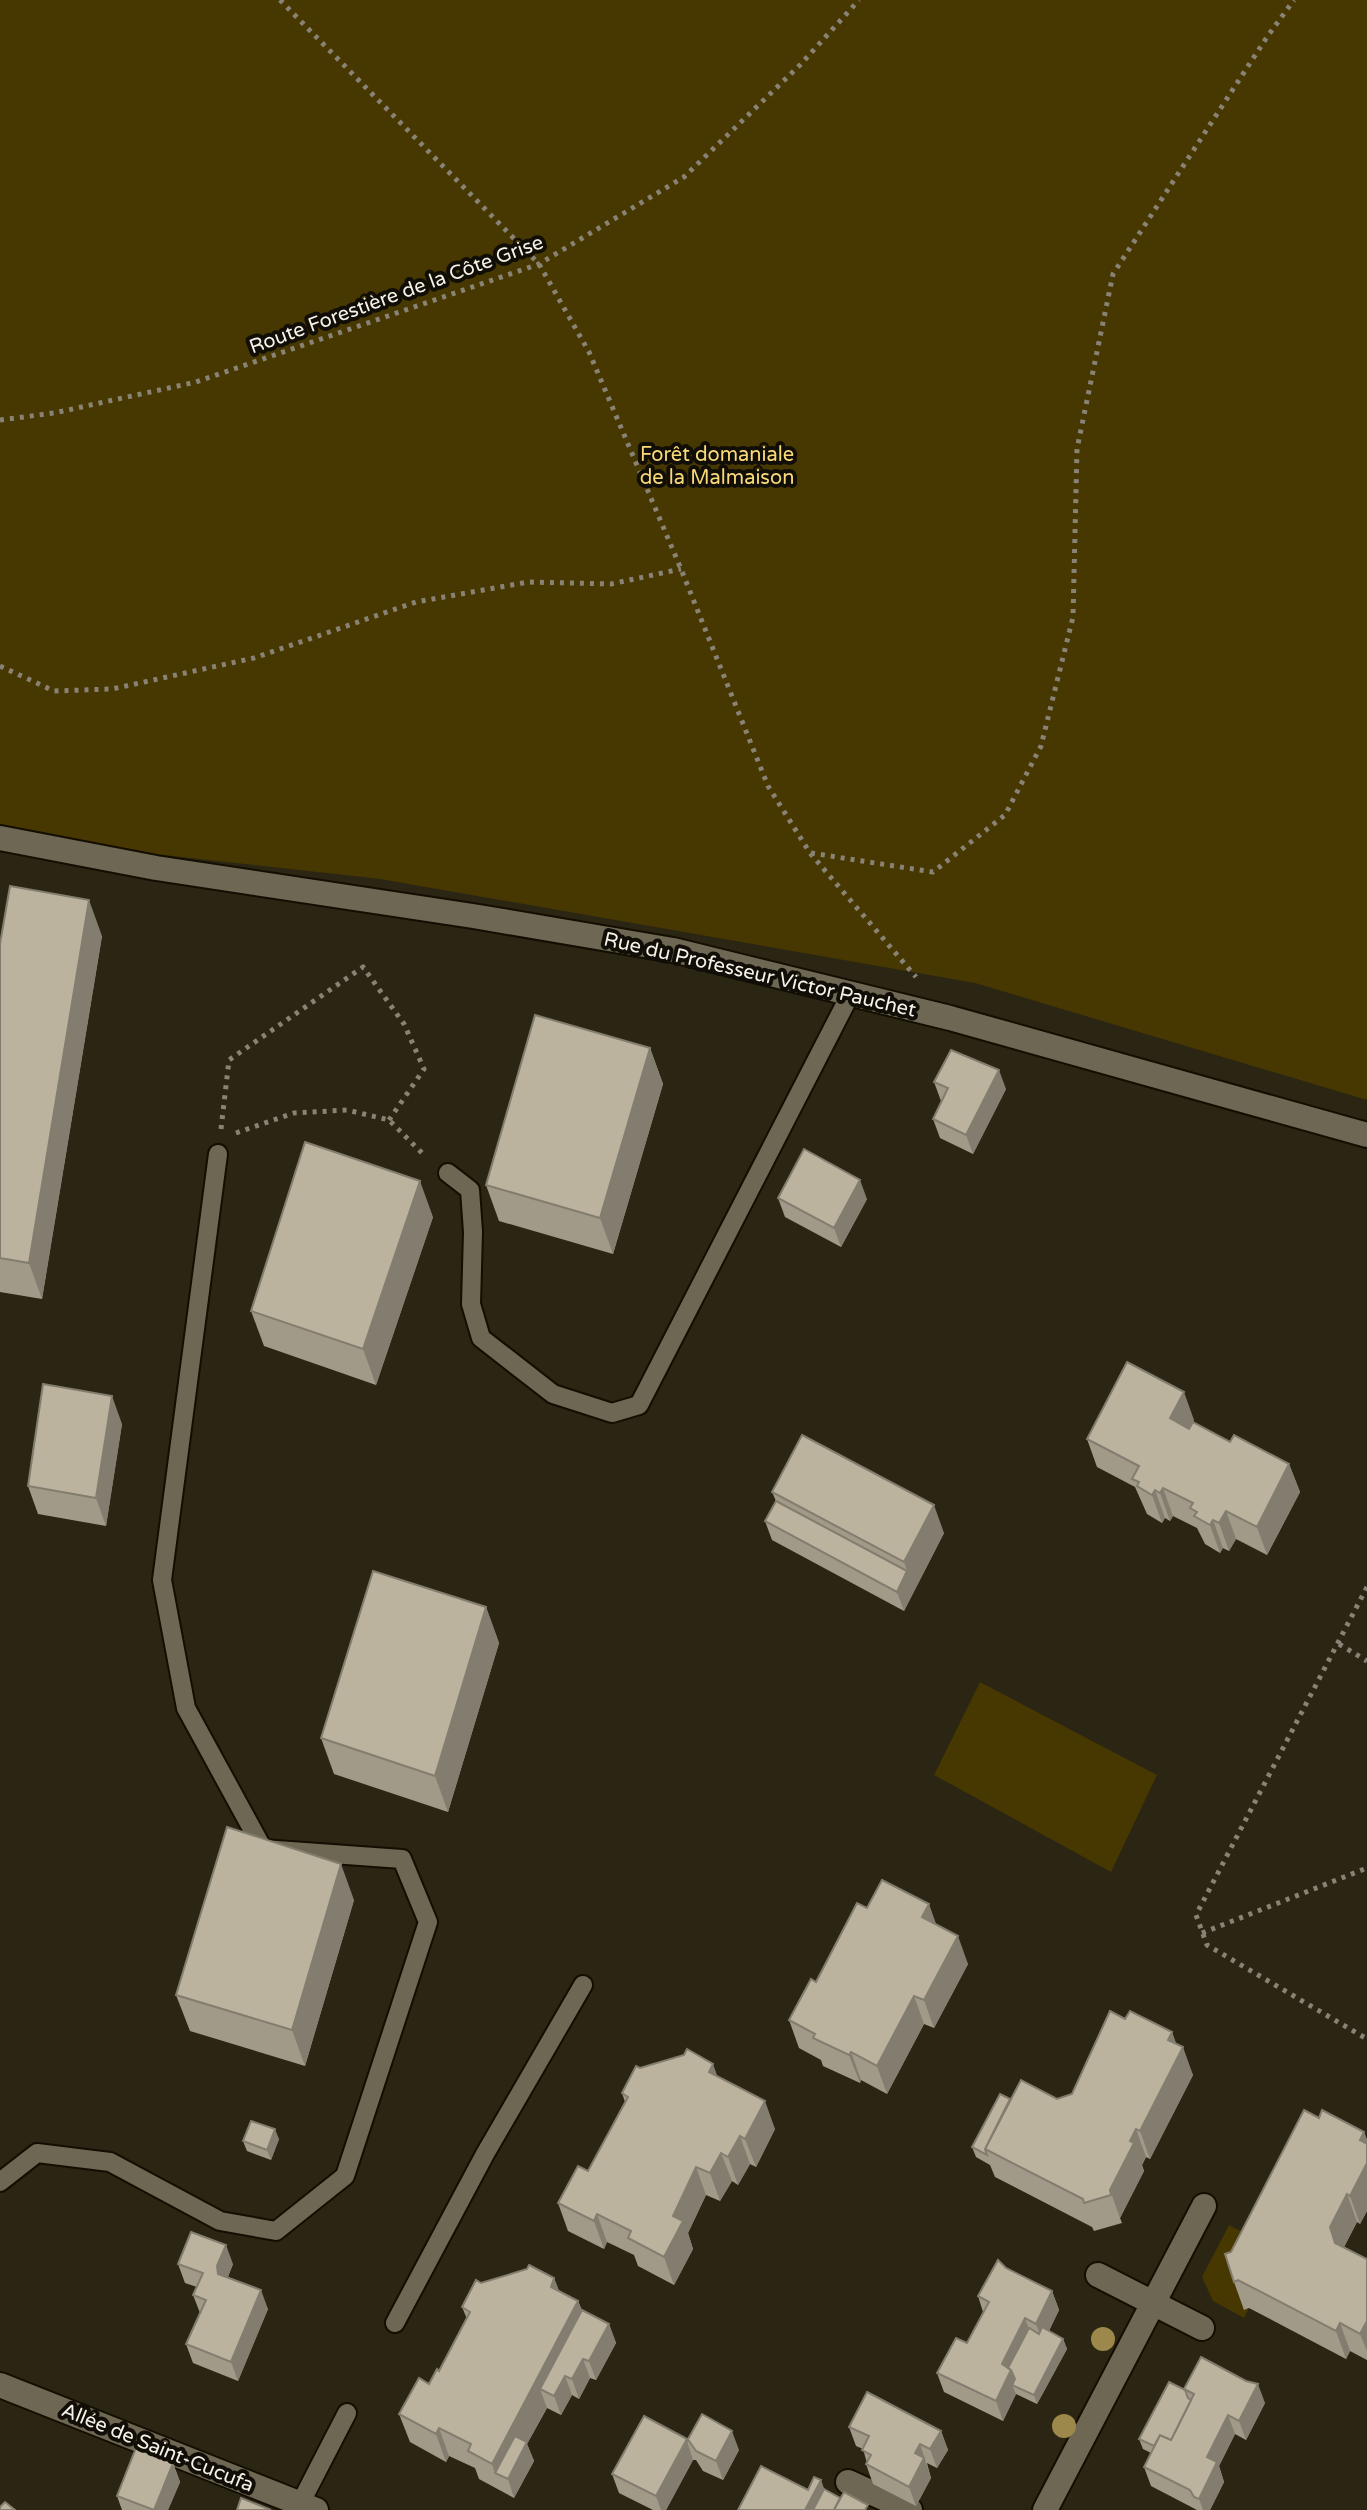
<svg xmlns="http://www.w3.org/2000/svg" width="1367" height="2510" viewBox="0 0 1367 2510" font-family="'Varela Round',sans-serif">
<rect width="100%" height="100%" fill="#2b2514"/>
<g fill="#473700">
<polygon points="0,0 1367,0 1367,1100 975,983 380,879 0,837"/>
<polygon points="980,1682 1157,1775 1111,1872 934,1775"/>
<polygon points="1229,2225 1261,2242 1245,2310 1249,2308 1244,2318 1213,2301 1202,2277"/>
</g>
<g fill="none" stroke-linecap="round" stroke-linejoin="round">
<g stroke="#130e01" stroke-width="22">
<g id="lane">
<polyline points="448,1173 470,1190 473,1232 471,1304 481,1338 553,1394 612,1413 639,1405 851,993"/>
<polyline points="0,2182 37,2153 110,2162 220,2221 276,2231 345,2176 428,1922 402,1859 263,1849 186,1708 162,1580 218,1154"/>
<polyline points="395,2323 485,2154 583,1985"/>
<polyline points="300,2504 347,2413"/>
</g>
</g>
<g stroke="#130e01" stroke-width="28">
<g id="street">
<polyline points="1098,2275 1202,2328"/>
<polyline points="0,2385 316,2510"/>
<polyline points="848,2482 910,2510"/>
<polyline points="1045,2510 1204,2206"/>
</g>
</g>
<g stroke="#130e01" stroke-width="28">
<polyline id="secondary" points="0,838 156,868 473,916 673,950 950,1018 1367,1135"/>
</g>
<g stroke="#888375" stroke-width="5" stroke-dasharray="4 6" stroke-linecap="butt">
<polyline points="280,0 539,264 589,352 681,569 768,786 810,853 916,977"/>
<polyline points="0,420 54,413 196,382 539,264 684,177 800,65 859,0"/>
<polyline points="0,666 54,691 112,689 254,658 416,602 528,582 611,584 681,569"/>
<polyline points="811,853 933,872 1005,815 1041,746 1073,617 1077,449 1113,274 1267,37 1294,0"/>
<polyline points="221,1129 229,1060 363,967 404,1024 424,1069 389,1120"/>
<polyline points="236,1133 294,1113 347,1110 389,1120 426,1157"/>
<polyline points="1367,1587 1196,1915 1207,1945 1367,2039"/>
<polyline points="1339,1644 1367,1661"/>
<polyline points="1202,1933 1367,1868"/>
</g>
<use href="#lane" stroke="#6d6753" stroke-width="18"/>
<use href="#street" stroke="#6d6753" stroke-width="24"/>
<use href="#secondary" stroke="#6d6753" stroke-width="24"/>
</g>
<g fill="#9c884b">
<circle cx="1103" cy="2339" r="12"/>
<circle cx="1064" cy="2426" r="12"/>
</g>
<g fill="#a19a88">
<polygon points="102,936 42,1299 0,1292 0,944"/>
<polygon points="650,1048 663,1084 613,1254 499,1221 486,1185"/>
<polygon points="934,1082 1006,1089 973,1154 940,1138 933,1119 941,1101"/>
<polygon points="778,1198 867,1199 841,1247 785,1217"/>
<polygon points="433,1217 376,1385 264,1346 251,1311"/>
<polygon points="1194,1420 1193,1422 1230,1442 1289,1464 1300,1492 1267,1555 1236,1539 1229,1551 1223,1548 1220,1553 1205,1544 1197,1528 1173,1516 1170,1521 1165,1518 1162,1523 1147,1514 1135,1487 1097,1467 1087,1439"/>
<polygon points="122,1424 106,1526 38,1514 28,1486"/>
<polygon points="772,1492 944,1533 904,1611 772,1540 765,1521 776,1501"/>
<polygon points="486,1607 499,1643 448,1812 334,1774 321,1738"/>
<polygon points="354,1900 305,2066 190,2031 176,1995"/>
<polygon points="867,1908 936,1924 968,1964 934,2028 924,2024 887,2094 861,2080 860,2083 823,2066 821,2060 799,2048 789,2020"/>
<polygon points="1125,2019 1172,2032 1176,2044 1193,2075 1150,2159 1146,2157 1142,2165 1144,2171 1120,2218 1122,2223 1094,2231 1092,2227 995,2177 990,2165 976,2157 972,2147 1010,2099 1057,2099 1072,2094"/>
<polygon points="640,2068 718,2077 775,2129 756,2167 750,2164 738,2185 732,2181 720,2201 706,2195 688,2233 693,2249 674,2285 638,2266 634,2255 607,2242 604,2249 568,2231 558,2203 588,2171 625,2102 622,2093"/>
<polygon points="1319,2118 1364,2132 1367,2140 1367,2211 1360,2224 1357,2222 1344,2247 1367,2259 1367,2360 1350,2351 1346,2359 1249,2308 1244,2310 1234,2282 1231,2252"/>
<polygon points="279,2139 271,2160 247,2151 243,2141"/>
<polygon points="178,2264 233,2264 228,2277 268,2309 238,2381 193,2363 186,2344 200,2313 193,2295 197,2287 185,2283"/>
<polygon points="1006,2268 1052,2291 1059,2310 1049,2331 1063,2339 1067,2349 1037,2404 1016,2394 1003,2421 944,2392 937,2373 967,2343 983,2312 978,2296"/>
<polygon points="527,2269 554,2278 559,2291 578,2301 582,2310 609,2324 616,2343 596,2380 590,2378 579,2399 572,2395 561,2415 547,2408 527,2444 534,2461 514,2498 479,2479 475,2468 449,2456 446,2462 410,2442 399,2414 429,2384 439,2371 467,2319 462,2307 481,2283"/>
<polygon points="1184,2389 1265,2403 1246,2440 1235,2434 1219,2466 1224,2482 1210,2510 1197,2510 1151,2486 1144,2467 1151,2453 1143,2449 1139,2439 1185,2390"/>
<polygon points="849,2427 941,2431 948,2450 937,2468 927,2463 931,2478 916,2506 873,2484 866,2464 867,2463 863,2449 856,2446"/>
<polygon points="687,2439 739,2450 723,2480 703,2471 696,2460 693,2460 666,2510 653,2510 619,2493 612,2474"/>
<polygon points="173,2463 180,2482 168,2510 122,2510 117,2496"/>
</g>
<g fill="#837d6f">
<polygon points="89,900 102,936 42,1299 29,1263"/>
<polygon points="650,1048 663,1084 613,1254 600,1218"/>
<polygon points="999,1070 1006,1089 973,1154 966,1135"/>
<polygon points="860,1180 867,1199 841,1247 834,1228"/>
<polygon points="420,1181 433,1217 376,1385 363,1349"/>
<polygon points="1184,1392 1194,1420 1180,1446 1170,1418"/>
<polygon points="112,1396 122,1424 106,1526 96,1498"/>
<polygon points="1289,1464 1300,1492 1267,1555 1257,1527"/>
<polygon points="1163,1488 1173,1516 1170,1521 1160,1493"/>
<polygon points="1155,1490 1165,1518 1162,1523 1152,1495"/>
<polygon points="934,1505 944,1533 904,1611 897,1592 907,1571 904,1562"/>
<polygon points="1226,1511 1236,1539 1229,1551 1219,1523"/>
<polygon points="1213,1520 1223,1548 1220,1553 1210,1525"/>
<polygon points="486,1607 499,1643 448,1812 435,1776"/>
<polygon points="341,1864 354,1900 305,2066 292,2030"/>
<polygon points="929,1904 939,1932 922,1917"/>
<polygon points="958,1936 968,1964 934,2028 924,2000"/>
<polygon points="914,1996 924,2024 887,2094 877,2066"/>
<polygon points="1172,2032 1180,2054 1183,2047 1193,2075 1150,2159 1140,2131 1168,2040"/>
<polygon points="851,2052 861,2080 860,2083 849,2055"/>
<polygon points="713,2064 723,2092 709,2072"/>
<polygon points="765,2101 775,2129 756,2167 745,2139"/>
<polygon points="275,2129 279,2139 271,2160 267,2150"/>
<polygon points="1136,2129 1146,2157 1142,2165 1144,2171 1120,2218 1110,2190 1130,2141"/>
<polygon points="1364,2132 1367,2140 1367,2158 1360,2140"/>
<polygon points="740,2136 750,2164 738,2185 728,2157"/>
<polygon points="721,2153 732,2181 720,2201 710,2173"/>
<polygon points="1367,2163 1367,2211 1360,2224 1350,2196"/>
<polygon points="696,2167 706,2195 688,2233 693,2249 674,2285 664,2257 673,2216"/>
<polygon points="1347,2194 1357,2222 1340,2255 1345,2271 1330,2227"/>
<polygon points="597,2214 607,2242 604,2249 594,2221"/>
<polygon points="226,2245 233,2264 224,2286 218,2274 217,2266"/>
<polygon points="554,2278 565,2306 551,2287"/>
<polygon points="261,2290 268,2309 238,2381 231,2362"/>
<polygon points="1052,2291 1059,2310 1043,2343 1036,2324"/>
<polygon points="578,2301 589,2329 540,2389 547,2408 527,2444 534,2461 514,2498 508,2479 495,2473 492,2464"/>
<polygon points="1025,2318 1032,2338 1018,2387 1012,2385 1016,2394 1003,2421 996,2401 1002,2364"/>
<polygon points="1367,2321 1367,2351 1360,2334"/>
<polygon points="1340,2323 1350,2351 1346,2359 1336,2331"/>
<polygon points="609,2324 616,2343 596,2380 589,2361"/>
<polygon points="1063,2339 1067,2349 1037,2404 1034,2395"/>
<polygon points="583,2359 590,2378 579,2399 572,2379"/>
<polygon points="565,2376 572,2395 561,2415 554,2396"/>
<polygon points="1258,2384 1265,2403 1246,2440 1239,2421"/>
<polygon points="1228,2415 1235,2434 1219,2466 1224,2482 1210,2510 1203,2510 1199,2499 1207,2457"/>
<polygon points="439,2428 449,2456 446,2462 436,2434"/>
<polygon points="732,2431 739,2450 723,2480 716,2461"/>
<polygon points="941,2431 948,2450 937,2468 930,2449"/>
<polygon points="687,2441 693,2460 666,2510 661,2510 656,2496"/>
<polygon points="920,2444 931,2478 916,2506 909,2487 915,2453"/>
<polygon points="173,2463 180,2482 168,2510 154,2510"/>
<polygon points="821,2480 828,2499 822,2510 805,2510"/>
</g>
<g fill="#bbb39e" stroke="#837d6f" stroke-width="2">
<polygon points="10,886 89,900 29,1263 0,1258 0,944"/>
<polygon points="535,1015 650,1048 600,1218 486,1185"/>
<polygon points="951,1050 999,1070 966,1135 933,1119 948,1088 934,1082"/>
<polygon points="305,1142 420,1181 363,1349 251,1311"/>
<polygon points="804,1149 860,1180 834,1228 778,1198"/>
<polygon points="1127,1362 1184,1392 1170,1418 1189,1429 1193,1422 1230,1442 1234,1435 1289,1464 1257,1527 1226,1511 1219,1523 1213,1520 1210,1525 1194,1516 1197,1512 1190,1508 1193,1503 1163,1488 1160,1493 1155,1490 1152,1495 1137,1486 1139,1482 1132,1479 1139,1466 1087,1439"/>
<polygon points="43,1384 112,1396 96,1498 28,1486"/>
<polygon points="802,1435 934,1505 904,1562 772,1492"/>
<polygon points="776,1501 907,1571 897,1592 765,1521"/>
<polygon points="373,1571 486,1607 435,1776 321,1738"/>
<polygon points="227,1827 341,1864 292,2030 176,1995"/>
<polygon points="882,1880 929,1904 922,1917 958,1936 924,2000 914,1996 877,2066 851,2052 849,2055 813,2038 815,2034 789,2020 811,1979 816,1982 857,1903 867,1908"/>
<polygon points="1110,2011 1125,2019 1130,2011 1172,2032 1168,2040 1183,2047 1140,2131 1136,2129 1130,2141 1134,2143 1110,2190 1111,2195 1084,2203 1083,2199 985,2149 1021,2080 1057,2099 1072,2094"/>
<polygon points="687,2049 713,2064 709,2072 765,2101 745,2139 740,2136 728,2157 721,2153 710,2173 696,2167 673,2216 683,2221 664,2257 628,2238 631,2231 597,2214 594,2221 558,2203 578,2166 588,2171 628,2097 622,2093 636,2066 640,2068 684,2055"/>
<polygon points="1000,2094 1010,2099 985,2149 987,2155 972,2147"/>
<polygon points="1304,2110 1319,2118 1322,2110 1364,2132 1360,2140 1367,2144 1367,2163 1350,2196 1347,2194 1330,2227 1335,2243 1367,2259 1367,2321 1360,2334 1340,2323 1336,2331 1238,2280 1234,2282 1225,2254 1231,2252"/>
<polygon points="251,2121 275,2129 267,2150 243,2141"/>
<polygon points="191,2232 226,2245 217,2266 218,2274 261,2290 231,2362 186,2344 206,2300 193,2295 203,2273 178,2264"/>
<polygon points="998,2260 1006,2268 1052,2291 1036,2324 1025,2318 1002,2364 1011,2370 996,2401 937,2373 956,2338 967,2343 989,2302 978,2296"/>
<polygon points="529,2265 554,2278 551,2287 578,2301 492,2464 468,2451 471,2444 439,2428 436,2434 399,2414 419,2378 429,2384 437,2369 439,2371 470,2312 462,2307 476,2280 481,2283 527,2269"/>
<polygon points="582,2310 609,2324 589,2361 583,2359 572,2379 565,2376 554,2396 540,2389"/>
<polygon points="1042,2327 1063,2339 1034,2395 1012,2385 1015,2379 1011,2370 1008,2368 1029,2328 1039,2334"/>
<polygon points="1201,2357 1246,2381 1258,2384 1239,2421 1228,2415 1207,2457 1217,2462 1199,2499 1194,2497 1190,2490 1144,2467 1160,2435 1171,2440 1194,2394 1184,2389"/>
<polygon points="1169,2382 1185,2390 1188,2398 1191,2400 1171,2440 1160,2435 1154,2446 1139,2439"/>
<polygon points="867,2392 941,2431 930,2449 920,2444 915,2453 924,2458 909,2487 866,2464 871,2455 862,2450 869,2436 849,2427"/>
<polygon points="702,2414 732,2431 716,2461 696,2451 689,2441 687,2441"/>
<polygon points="644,2416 687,2439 656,2496 612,2474"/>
<polygon points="515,2436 527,2442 508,2479 495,2473"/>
<polygon points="136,2448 173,2463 154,2510 117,2496"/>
<polygon points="761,2466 808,2490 814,2477 821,2480 805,2510 738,2510"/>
<polygon points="824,2489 840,2498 834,2510 813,2510"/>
<polygon points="844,2492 868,2505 865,2510 834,2510"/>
<polygon points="241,2498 271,2510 237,2510"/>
<polygon points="5,2502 15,2510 0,2510 0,2507"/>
</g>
<g text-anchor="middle" stroke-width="8" stroke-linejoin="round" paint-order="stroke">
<g font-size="20" fill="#f6f2e7" stroke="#110e07">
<text transform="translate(396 294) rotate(-20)" y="7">Route Forestière de la Côte Grise</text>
<text transform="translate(760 974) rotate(13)" y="7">Rue du Professeur Victor Pauchet</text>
<text transform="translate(158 2447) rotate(22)" y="7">Allée de Saint-Cucufa</text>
</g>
<g font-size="20" fill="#f9d978" stroke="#110e07">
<text x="717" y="461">Forêt domaniale<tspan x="717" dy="23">de la Malmaison</tspan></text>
</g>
</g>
</svg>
